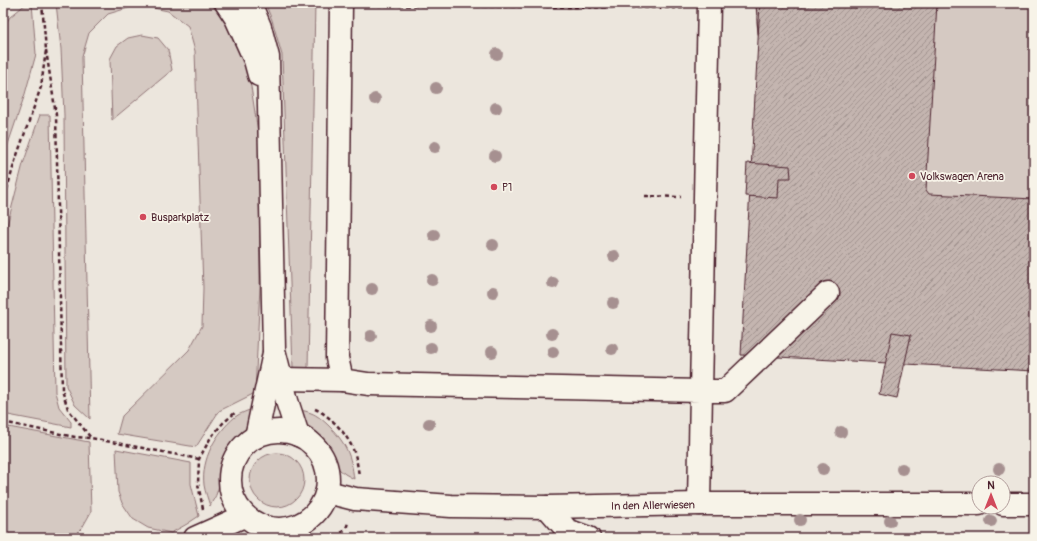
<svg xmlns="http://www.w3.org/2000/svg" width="1037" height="541" viewBox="0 0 1037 541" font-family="Pangolin,sans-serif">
<defs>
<pattern id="building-hatch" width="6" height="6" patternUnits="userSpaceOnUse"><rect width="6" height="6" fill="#c4b5b0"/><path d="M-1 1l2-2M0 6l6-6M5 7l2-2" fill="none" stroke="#a1938f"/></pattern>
</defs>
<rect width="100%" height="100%" fill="#ece6dd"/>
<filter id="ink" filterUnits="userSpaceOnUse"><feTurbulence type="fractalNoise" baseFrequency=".025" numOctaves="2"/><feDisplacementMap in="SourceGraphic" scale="8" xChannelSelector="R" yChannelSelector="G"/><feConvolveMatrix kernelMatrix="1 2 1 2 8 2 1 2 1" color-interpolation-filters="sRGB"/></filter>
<g filter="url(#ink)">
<g fill="#d5c9c2" stroke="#907476">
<polygon points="27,3 32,3 36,54 25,94 3,159 3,27 10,17"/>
<polygon points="56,3 210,3 235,32 248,67 259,139 260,286 255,393 219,411 196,447 117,434 122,416 189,350 202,326 203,288 195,51 188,26 168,11 138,5 108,14 89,33 82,57 90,419 75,405 66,386 64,115 61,49"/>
<polygon points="265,3 315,3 308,368 293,368 282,55 272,20"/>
<polygon points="756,3 1034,3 1034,348 759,41 757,24"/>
<polygon points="142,35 158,38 168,50 172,70 112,120 110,59 117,46 128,38"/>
<polygon points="40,115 50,115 55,392 59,407 71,422 71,427 3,414 3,241 23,164"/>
<path d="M 254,408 C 251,418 247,427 241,436 C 234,444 227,452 223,461 C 219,472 221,482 217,492 C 216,497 212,501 210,506 C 208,499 205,492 204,485 C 201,459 216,433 235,417 C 240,413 248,411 254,408 Z"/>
<path d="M 296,409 C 301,410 306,411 311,413 C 317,415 324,421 329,426 C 346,443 351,455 354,479 L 345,474 L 334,465 L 329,454 L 322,443 L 307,428 Z"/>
<polygon points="3,426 89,442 91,512 82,528 72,538 3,538"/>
<polygon points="116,449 191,463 191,484 199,516 187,524 171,533 148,528 133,519 122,503 118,492"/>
<circle cx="277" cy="480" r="27"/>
</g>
<g fill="url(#building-hatch)" stroke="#4a1f2b">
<polygon points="756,3 904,3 899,86 903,203 879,226 884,234 891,242 900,248 923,224 991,234 1034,237 1034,348 981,345 911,335 885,330 870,324 850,313 839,304 820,284 813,274 806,262 797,238 793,216 789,119 775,93 765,65 758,33"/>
<polygon points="760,3 937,3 926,190 929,194 1034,199 1034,371 741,355"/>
<polygon points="747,163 790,166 791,178 779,178 778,198 745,196"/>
<polygon points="892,332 911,335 897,398 879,394"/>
<polygon points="1034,368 1034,412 1032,412"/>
</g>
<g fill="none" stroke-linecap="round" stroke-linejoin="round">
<g stroke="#4a1f2b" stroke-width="25">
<g id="minor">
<polyline points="341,3 337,358 342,380 368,384 701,391 699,504"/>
<polyline points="709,3 701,391 725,391 828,293"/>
<polyline points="282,379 342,380"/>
<circle cx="279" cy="480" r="49"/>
<polyline points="327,492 355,499 451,506 547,507 699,504 979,504"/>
<polyline points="1003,504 1034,504"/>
<polyline points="547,507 567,530 589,538"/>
<polyline points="195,538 244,516"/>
</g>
</g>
<g stroke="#4a1f2b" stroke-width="25">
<g id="major">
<polyline points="226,3 236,18 255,60 259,75"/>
<polyline points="250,3 260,27 268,57 274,350 287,401 298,435"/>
<polyline points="256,437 274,353"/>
</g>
</g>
<g stroke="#4a1f2b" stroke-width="2.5" stroke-dasharray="4 3" stroke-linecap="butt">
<polyline points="364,5 685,8"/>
<polyline points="46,50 56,115 62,390 68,409 91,438 199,459"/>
<polyline points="645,196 681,197"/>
<polyline points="3,203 15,161 41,87 46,50 42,3"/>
<path d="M 315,409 C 330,415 349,436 354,452 C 357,460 358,469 359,476"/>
<polyline points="3,422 75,437 90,438"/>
<polyline points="203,509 198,484 199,459 211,437 223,423 236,412"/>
<polyline points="337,538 347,526 348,522"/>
</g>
<use href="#minor" stroke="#f7f3e8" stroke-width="22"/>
<use href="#major" stroke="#f7f3e8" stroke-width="22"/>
</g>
<g fill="#a69090">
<circle cx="497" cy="54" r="6"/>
<circle cx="436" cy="88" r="6"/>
<circle cx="375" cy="99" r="6"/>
<circle cx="496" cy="108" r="6"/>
<circle cx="435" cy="147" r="6"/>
<circle cx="495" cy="156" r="6"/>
<circle cx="434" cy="235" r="6"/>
<circle cx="493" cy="245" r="6"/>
<circle cx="614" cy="256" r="6"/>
<circle cx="432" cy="280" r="6"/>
<circle cx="553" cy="283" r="6"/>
<circle cx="372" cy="289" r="6"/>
<circle cx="493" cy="292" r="6"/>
<circle cx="613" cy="303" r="6"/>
<circle cx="431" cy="326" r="6"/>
<circle cx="552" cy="334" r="6"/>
<circle cx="371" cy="336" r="6"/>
<circle cx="431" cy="348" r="6"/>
<circle cx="612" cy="349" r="6"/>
<circle cx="492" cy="352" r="6"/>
<circle cx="553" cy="352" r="6"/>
<circle cx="429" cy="424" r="6"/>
<circle cx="841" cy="432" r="6"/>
<circle cx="823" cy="469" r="6"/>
<circle cx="902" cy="469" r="6"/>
<circle cx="999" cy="469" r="6"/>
<circle cx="800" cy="520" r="6"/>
<circle cx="890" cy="521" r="6"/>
<circle cx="991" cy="521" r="6"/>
</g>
</g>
<g fill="#d1495b" stroke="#f7f3e8" stroke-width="1.5">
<circle cx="912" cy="176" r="4"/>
<circle cx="494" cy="187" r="4"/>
<circle cx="143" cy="217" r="4"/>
</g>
<g text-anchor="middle" stroke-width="3.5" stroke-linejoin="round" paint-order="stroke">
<g font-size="11" fill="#4a1f2b" stroke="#f7f3e8" text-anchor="start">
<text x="920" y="180">Volkswagen Arena</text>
<text x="502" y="191">P1</text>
<text x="151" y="221">Busparkplatz</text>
</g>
<g font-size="11" fill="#4a1f2b" stroke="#f7f3e8">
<text transform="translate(653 505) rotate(-1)" y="4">In den Allerwiesen</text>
</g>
</g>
<rect width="1037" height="541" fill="none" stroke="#f7f3e8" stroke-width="16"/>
<rect x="8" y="8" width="1021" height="525" fill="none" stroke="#4a1f2b" stroke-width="1.5" filter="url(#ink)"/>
<g transform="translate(991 495)"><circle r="19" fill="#f7f3e8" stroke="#b29e9c"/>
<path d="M0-3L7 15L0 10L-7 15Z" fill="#d1495b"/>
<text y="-6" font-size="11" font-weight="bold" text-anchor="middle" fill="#4a1f2b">N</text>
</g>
</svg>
